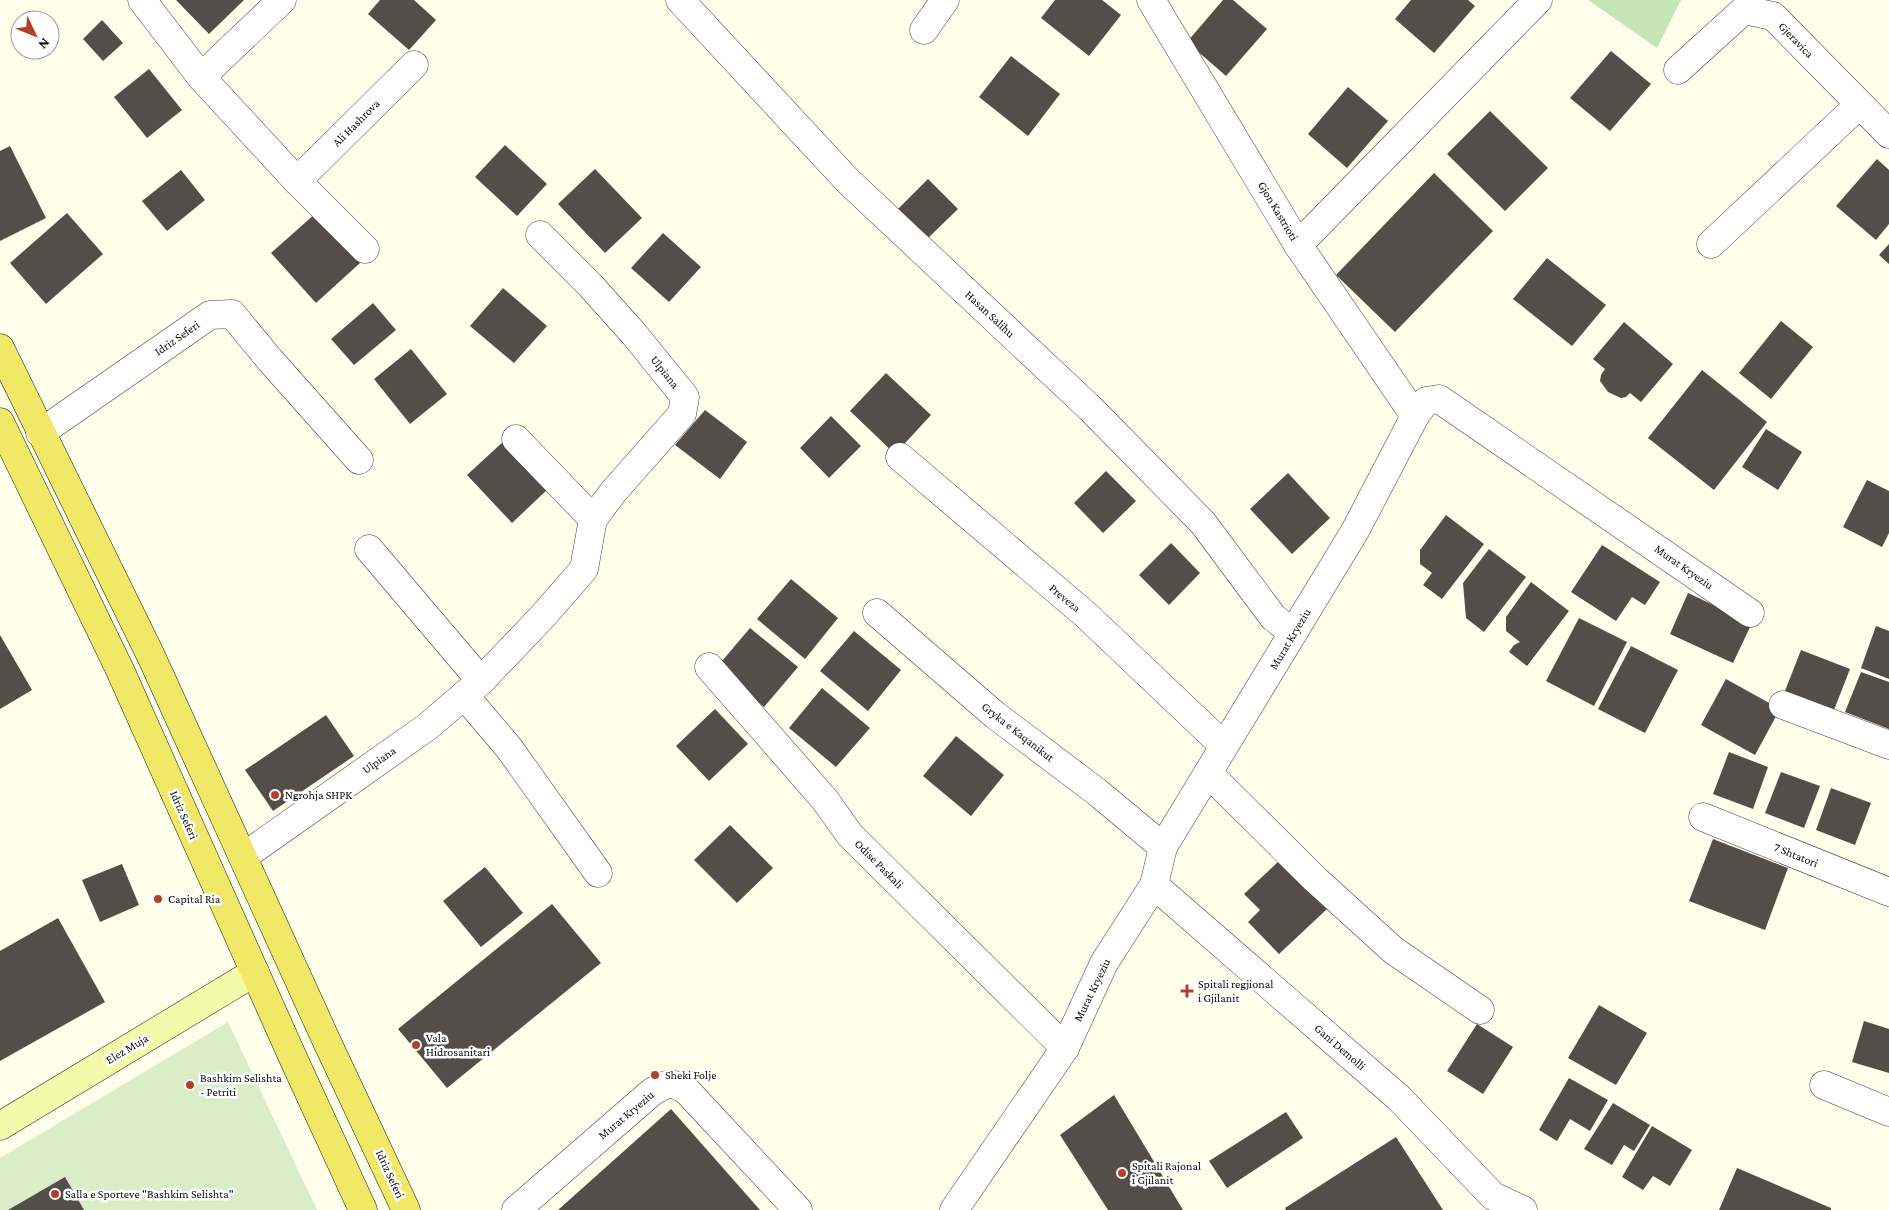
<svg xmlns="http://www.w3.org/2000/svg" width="1889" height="1210" viewBox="0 0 1889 1210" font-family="'Crimson Pro',serif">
<rect width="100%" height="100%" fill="#fefeeb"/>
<polygon fill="#c6e5b7" points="1588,0 1681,0 1657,48"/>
<polygon fill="#d9edc8" points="228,1022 317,1210 0,1210 0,1158"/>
<g fill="#534f48">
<polygon points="176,0 244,0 209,34"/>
<polygon points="380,0 414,0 436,20 409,50 368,14"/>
<polygon points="1055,0 1102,0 1121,15 1089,56 1041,18"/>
<polygon points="1223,0 1233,0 1267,29 1226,76 1187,42"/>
<polygon points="1411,0 1468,0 1475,6 1434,53 1395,19"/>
<polygon points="102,20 123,43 103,61 83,39"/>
<polygon points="1611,51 1651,84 1610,131 1570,98"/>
<polygon points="1011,56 1060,94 1028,136 979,97"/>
<polygon points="149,69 182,110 147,138 114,97"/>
<polygon points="1348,87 1388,121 1347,168 1308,134"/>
<polygon points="1490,111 1548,168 1505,211 1447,154"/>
<polygon points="505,145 547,184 517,216 475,177"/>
<polygon points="10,146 46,218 0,241 0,151"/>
<polygon points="1877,159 1889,170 1889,224 1876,240 1836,206"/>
<polygon points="595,169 642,218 605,253 558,204"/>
<polygon points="181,170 205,200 167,231 142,201"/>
<polygon points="1434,173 1493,231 1395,332 1336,275"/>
<polygon points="928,179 958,209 926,240 896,211"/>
<polygon points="67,213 103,254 46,304 10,263"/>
<polygon points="316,213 360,263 316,303 271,253"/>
<polygon points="663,233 701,267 669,302 631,268"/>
<polygon points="1889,244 1889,264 1879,255"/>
<polygon points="1547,258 1606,305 1572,346 1513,299"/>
<polygon points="503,288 547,326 514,363 470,326"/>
<polygon points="373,303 396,330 354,365 331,339"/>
<polygon points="1781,321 1813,347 1771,399 1739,373"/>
<polygon points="1624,322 1673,364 1641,402 1630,393 1626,397 1621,398 1608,392 1600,381 1601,375 1605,369 1593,359"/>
<polygon points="411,349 447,394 410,424 374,379"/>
<polygon points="1702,370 1767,422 1714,490 1648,438"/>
<polygon points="886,373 931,415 895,454 850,411"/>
<polygon points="705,410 747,442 720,479 675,445"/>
<polygon points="831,416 861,446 829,478 800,448"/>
<polygon points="1766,429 1802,452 1778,490 1742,467"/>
<polygon points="505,440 550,487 512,523 467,475"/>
<polygon points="1106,471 1136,501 1103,533 1074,503"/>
<polygon points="1288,473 1330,518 1292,554 1250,509"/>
<polygon points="1867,480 1889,491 1889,533 1882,547 1843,527"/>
<polygon points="1446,515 1484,544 1442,599 1423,585 1432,573 1420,564 1420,550"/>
<polygon points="1171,543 1200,573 1169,605 1139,575"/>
<polygon points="1602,545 1660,582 1645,605 1632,597 1616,621 1571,592"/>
<polygon points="1489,549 1526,577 1484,632 1466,618 1463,583"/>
<polygon points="791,579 838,618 805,659 757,619"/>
<polygon points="1531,582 1569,611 1527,666 1509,652 1514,645 1520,642 1506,631 1506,617"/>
<polygon points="1688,593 1752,623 1733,663 1670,634"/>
<polygon points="1579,618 1627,642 1594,706 1546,681"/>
<polygon points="1876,626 1889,631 1889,679 1861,668"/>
<polygon points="750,628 798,667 764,707 717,667"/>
<polygon points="854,631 901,670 868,711 820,671"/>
<polygon points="0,635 32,690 0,709"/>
<polygon points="1631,646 1678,670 1645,733 1598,709"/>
<polygon points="1801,650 1850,669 1834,710 1785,691"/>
<polygon points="1861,672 1889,682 1889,729 1845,712"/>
<polygon points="1726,679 1780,709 1755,755 1701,725"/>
<polygon points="822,688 870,728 836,767 789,728"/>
<polygon points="715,709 748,744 709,781 676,746"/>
<polygon points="326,715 354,756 273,811 245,770"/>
<polygon points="956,736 1004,775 971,816 923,776"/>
<polygon points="1729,752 1768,767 1753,809 1713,794"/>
<polygon points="1781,772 1820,786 1804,828 1765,813"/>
<polygon points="1831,788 1871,803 1855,845 1816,830"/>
<polygon points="730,825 773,868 737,903 694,860"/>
<polygon points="1713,839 1788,868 1765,930 1689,901"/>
<polygon points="1281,859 1327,909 1279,954 1248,922 1260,910 1244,894"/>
<polygon points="122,864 139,905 100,922 82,880"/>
<polygon points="485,867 523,913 481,947 443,901"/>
<polygon points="552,904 601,963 447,1088 398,1029"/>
<polygon points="58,918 105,1002 0,1061 0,951"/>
<polygon points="1599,1005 1647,1033 1616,1085 1568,1058"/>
<polygon points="1864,1021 1889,1029 1889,1073 1852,1062"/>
<polygon points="1477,1024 1513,1047 1483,1094 1447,1071"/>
<polygon points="1569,1078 1608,1100 1590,1131 1570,1119 1557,1141 1539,1130"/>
<polygon points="1114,1095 1183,1210 1108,1210 1060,1135"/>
<polygon points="1613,1103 1650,1125 1634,1151 1624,1145 1612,1165 1584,1149"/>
<polygon points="671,1109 760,1210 558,1210"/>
<polygon points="1286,1112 1303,1138 1227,1188 1209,1161"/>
<polygon points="1652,1126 1692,1150 1670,1186 1653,1176 1643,1190 1622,1177"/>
<polygon points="1396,1137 1443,1210 1286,1210 1285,1208"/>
<polygon points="1737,1168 1831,1208 1831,1210 1719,1210"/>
<polygon points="65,1177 84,1210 8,1210"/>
</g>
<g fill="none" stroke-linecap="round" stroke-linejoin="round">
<g stroke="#3e3e3e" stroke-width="29">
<g id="minor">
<polyline points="142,0 201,77 297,181 365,249"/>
<polyline points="680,0 848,181 1090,408 1203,523 1273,617 1293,633"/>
<polyline points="1151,0 1298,245 1415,416"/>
<polyline points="924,30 945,0"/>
<polyline points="1678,70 1744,10 1773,16 1889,134"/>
<polyline points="201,77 282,0"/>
<polyline points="297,181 414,65"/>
<polyline points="1711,244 1859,105"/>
<polyline points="1298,245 1538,0"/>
<polyline points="40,433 210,315 232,314 270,360 359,460"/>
<polyline points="516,439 593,519"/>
<polyline points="900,457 1086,615 1224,746"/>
<polyline points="369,549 481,681"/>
<polyline points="877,613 995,715 1097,792 1163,847"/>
<polyline points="709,667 825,800 850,835 1065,1048"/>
<polyline points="464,695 509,748 598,873"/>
<polyline points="1783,705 1889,745"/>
<polyline points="1208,773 1316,880 1393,950 1480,1010"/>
<polyline points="1703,817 1889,892"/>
<polyline points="243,857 427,727 481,681 542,617 584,569 593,519 614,491 682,414 685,397 634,334 590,285 540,235"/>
<polyline points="1154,885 1399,1098 1493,1196 1523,1210"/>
<polyline points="1824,1085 1889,1112"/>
<path d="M 516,1210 L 652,1092 C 667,1083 671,1081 687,1091 L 798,1210"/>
<polyline points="954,1210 1065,1048 1104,963 1154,885 1163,847 1355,531 1415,416 1426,401 1439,399 1750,613"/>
</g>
</g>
<g stroke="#2d2d2d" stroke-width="29">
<polyline id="secondary" points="0,1126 255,972"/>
</g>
<g stroke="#1c1c1c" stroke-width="29">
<g id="primary">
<polyline points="0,348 151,656 328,1044 406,1210"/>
<polyline points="0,422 120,670 294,1060 363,1210"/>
</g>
</g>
<use href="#minor" stroke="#fff" stroke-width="28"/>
<use href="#secondary" stroke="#f4faa9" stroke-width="28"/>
<use href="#primary" stroke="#f0e968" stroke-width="28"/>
</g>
<g fill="#b23f2c" stroke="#fff" stroke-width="2">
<circle cx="275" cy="795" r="5"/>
<circle cx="158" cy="899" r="5"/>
<path d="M1184.5 983.5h5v5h5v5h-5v5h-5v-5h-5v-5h5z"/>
<circle cx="416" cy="1045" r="5"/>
<circle cx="655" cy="1075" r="5"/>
<circle cx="190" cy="1085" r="5"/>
<circle cx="1122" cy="1173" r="5"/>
<circle cx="55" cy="1194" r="5"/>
</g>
<g text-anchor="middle" stroke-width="5" stroke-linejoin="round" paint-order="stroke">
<g font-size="12" fill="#0b0b0b" stroke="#fff">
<text transform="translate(1796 40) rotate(46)" y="4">Gjeravica</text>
<text transform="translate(356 123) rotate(-45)" y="4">Ali Hashrova</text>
<text transform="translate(1278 211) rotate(59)" y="4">Gjon Kastrioti</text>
<text transform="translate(990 314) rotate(43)" y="4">Hasan Salihu</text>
<text transform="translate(177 338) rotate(-35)" y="4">Idriz Seferi</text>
<text transform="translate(665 372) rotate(51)" y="4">Ulpiana</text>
<text transform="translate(1684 567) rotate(35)" y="4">Murat Kryeziu</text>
<text transform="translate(1065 598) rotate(40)" y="4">Preveza</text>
<text transform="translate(1290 639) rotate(-59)" y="4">Murat Kryeziu</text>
<text transform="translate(1018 732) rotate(38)" y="4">Gryka e Kaqanikut</text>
<text transform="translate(379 760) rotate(-35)" y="4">Ulpiana</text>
<text transform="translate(184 815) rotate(66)" y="4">Idriz Seferi</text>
<text transform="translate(1796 855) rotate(22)" y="4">7 Shtatori</text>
<text transform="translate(879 864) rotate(45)" y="4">Odise Paskali</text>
<text transform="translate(1092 990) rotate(-64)" y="4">Murat Kryeziu</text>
<text transform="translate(1340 1047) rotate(41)" y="4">Gani Demolli</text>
<text transform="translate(127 1049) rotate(-31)" y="4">Elez Muja</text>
<text transform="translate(626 1115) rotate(-40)" y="4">Murat Kryeziu</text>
<text transform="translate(390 1174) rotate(65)" y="4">Idriz Seferi</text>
</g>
<g font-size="12" fill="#0b0b0b" stroke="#fff" text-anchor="start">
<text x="285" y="799">Ngrohja SHPK</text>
<text x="168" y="903">Capital Ria</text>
<text x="1198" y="988">Spitali regjional<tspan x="1198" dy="14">i Gjilanit</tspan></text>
<text x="426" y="1042">Vala<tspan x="426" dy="14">Hidrosanitari</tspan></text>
<text x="665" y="1079">Sheki Folje</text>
<text x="200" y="1082">Bashkim Selishta<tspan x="200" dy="14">- Petriti</tspan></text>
<text x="1132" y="1170">Spitali Rajonal<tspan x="1132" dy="14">i Gjilanit</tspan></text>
<text x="65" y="1198">Salla e Sporteve "Bashkim Selishta"</text>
</g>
</g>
<g transform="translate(35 35) rotate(133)"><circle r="24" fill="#ffffff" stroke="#9d9d9d"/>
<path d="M0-4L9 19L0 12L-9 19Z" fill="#b23f2c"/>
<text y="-8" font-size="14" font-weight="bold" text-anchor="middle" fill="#0b0b0b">N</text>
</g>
</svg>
